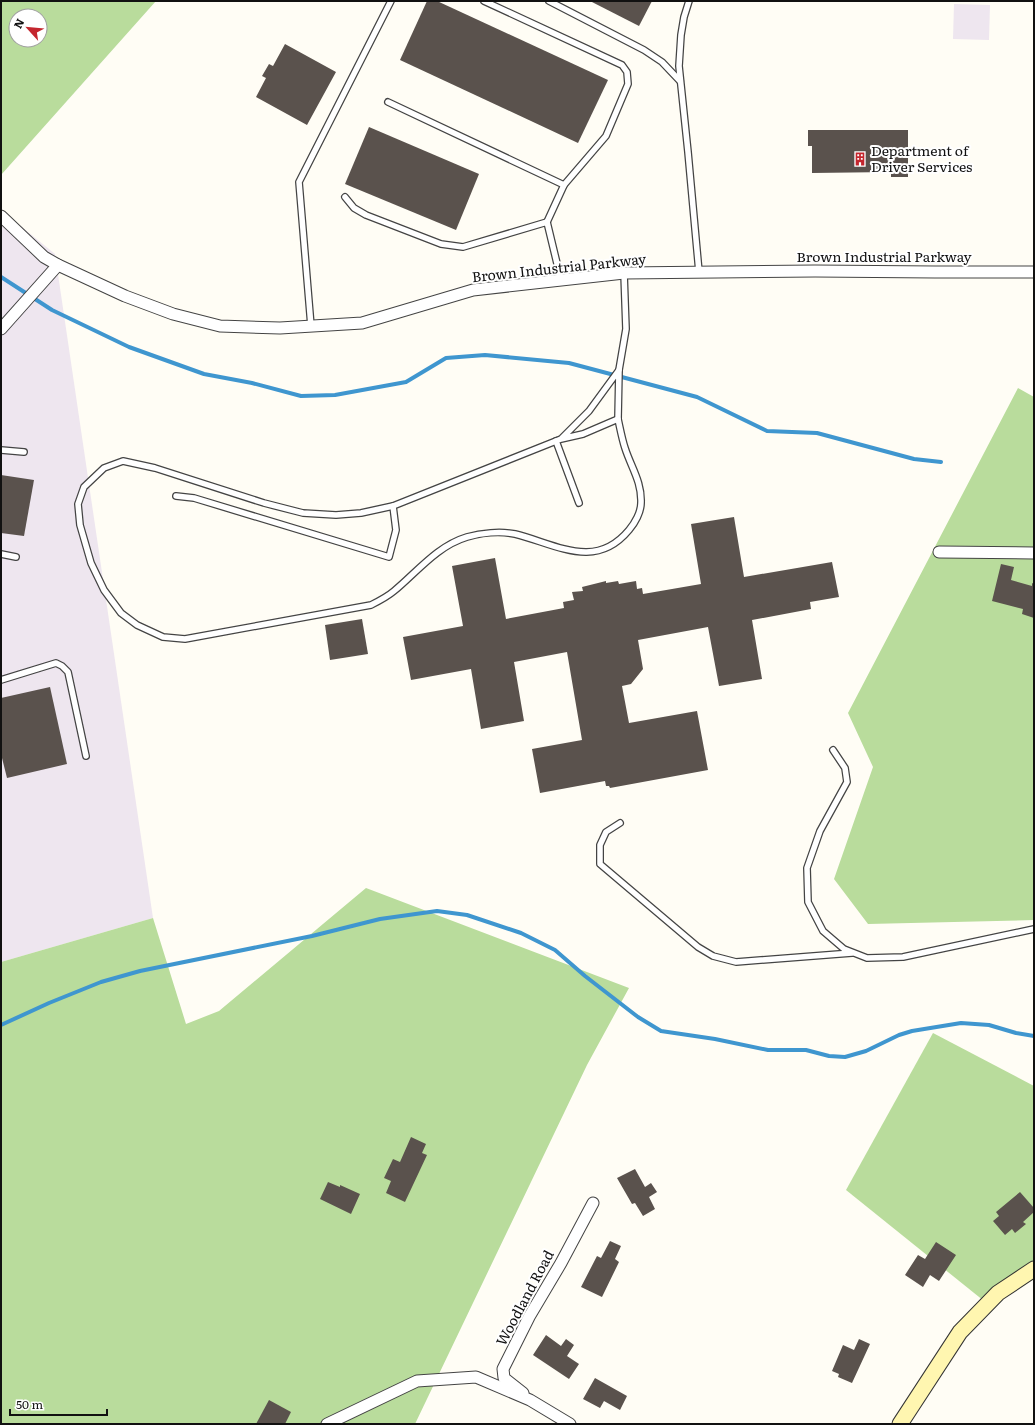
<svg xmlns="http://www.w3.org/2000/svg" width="1035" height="1425" viewBox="0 0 1035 1425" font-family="Literata,serif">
<rect width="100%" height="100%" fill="#fffdf5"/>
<g fill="#eee6ef">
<polygon points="954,4 990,5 989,40 953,39"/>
<polygon points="1,210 55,254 153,918 1,962"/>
</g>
<g fill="#b9dc9c" fill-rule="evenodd">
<path d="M 1,1 L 156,1 L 1,175 ZM 16,16 L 40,16 L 40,40 L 16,40 Z"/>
<polygon points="1018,388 1034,397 1034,920 868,924 834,879 873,767 848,713"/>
<polygon points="366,888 629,988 587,1065 415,1424 1,1424 1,962 153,918 186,1024 219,1011"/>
<polygon points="933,1033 1034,1086 1034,1279 989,1305 846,1190"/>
</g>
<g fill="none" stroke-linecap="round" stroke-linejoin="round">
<g stroke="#3f96cf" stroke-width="4">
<polyline points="1,277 52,310 129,347 204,374 252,383 301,396 335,395 406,382 446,358 485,355 569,363 697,397 767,431 817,433 914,459 941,462"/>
<polyline points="1,1025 49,1003 101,982 140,971 312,936 380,919 437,911 467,915 521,933 555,950 585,976 638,1017 661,1031 715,1039 768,1050 806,1050 829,1056 845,1057 866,1051 899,1035 912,1031 961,1023 989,1025 1016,1033 1034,1036"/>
</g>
</g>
<g fill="#5a524d">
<polygon points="427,1 437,1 608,80 578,143 400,60"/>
<polygon points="590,1 652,1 639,26"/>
<polygon points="285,44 336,72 307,125 256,97 266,78 262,76 269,64 273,66"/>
<polygon points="369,127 479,174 456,230 345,184"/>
<polygon points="808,130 908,130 908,177 891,177 891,172 812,173 812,146 808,146"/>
<polygon points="1,475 34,480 24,536 1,533"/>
<polygon points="734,517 744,577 832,562 839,597 810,602 811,609 752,620 762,679 719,686 708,627 638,640 643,669 631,684 622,686 629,723 697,711 708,770 610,788 609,786 606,786 605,781 540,793 532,749 582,740 567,652 514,662 524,721 481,729 471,669 411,680 403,637 463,626 452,566 495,558 506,619 564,608 563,602 574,600 572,592 583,591 582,587 606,581 606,583 618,581 619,584 636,581 637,589 642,588 643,594 701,584 691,524"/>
<polygon points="1001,564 1014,567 1011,580 1032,586 1032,583 1034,584 1034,618 1022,614 1023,609 992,601"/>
<polygon points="362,619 368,654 330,660 325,625"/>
<polygon points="50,687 67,764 7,778 1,754 1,698"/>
<polygon points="411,1137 426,1144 422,1153 427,1155 405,1202 386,1193 391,1181 384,1178 393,1159 400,1162"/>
<polygon points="635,1169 645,1187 651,1183 657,1192 649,1197 655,1209 643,1216 635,1203 632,1204 617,1178"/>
<polygon points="328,1182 340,1187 340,1185 360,1194 351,1214 320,1199"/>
<polygon points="1020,1192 1034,1208 1034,1212 1023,1222 1026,1224 1015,1233 1012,1229 1005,1235 993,1221 999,1216 996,1212"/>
<polygon points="610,1241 621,1246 615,1259 619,1262 602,1297 581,1287 597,1256 601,1258"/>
<polygon points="936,1242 956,1255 939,1281 930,1275 923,1287 905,1275 918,1255 925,1259"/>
<polygon points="546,1335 561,1346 566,1339 574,1345 567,1356 579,1364 569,1379 533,1355"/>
<polygon points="859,1339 870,1344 852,1383 838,1377 839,1374 832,1371 843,1345 854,1350"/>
<polygon points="595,1378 627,1396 620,1410 604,1401 600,1408 583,1399"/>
<polygon points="269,1400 291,1412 285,1424 256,1424"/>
</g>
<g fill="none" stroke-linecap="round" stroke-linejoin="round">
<g stroke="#444" stroke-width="8">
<g id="lane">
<polyline points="484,1 622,65 627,72 628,84 606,136 564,185 547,222"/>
<polyline points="549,1 644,50 662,62 680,81"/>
<polyline points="689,1 684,17 681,35 679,66 688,152 699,272"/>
<polyline points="388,102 564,185"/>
<polyline points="345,197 354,208 366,215 441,244 463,247 547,222 561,280"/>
<polyline points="311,326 299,182 391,1"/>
<polyline points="619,370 626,329 624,273"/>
<polyline points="561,439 583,434 618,419 619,370 589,411 561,439 556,441 579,503"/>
<polyline points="1,450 24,452"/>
<polyline points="176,496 194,498 389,557 396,530 393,506 556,441"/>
<path d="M 393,506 L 361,513 L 336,515 L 303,513 L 264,503 L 155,468 L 123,461 L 104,468 L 84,487 L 78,504 L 80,525 L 91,563 L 104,590 L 121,613 L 137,625 L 163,637 L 185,639 L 371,605 C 379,601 387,597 394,591 C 417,572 437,546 467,537 C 481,533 500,531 515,534 C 556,544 595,571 629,530 C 635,523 641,512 641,503 C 642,482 631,467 625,448 C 622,439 620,428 618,419"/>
<polyline points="1,554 16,557"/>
<polyline points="1,680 56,663 62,666 68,672 86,756"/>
<polyline points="833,750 845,768 847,782 820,831 807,868 808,902 823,931 844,949 867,958 903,957 1034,929"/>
<polyline points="620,823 606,832 600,845 600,864 698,947 713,956 736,962 852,953"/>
</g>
</g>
<g stroke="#444" stroke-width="13">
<g id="street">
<polyline points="1,216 44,257 58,265 125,296 173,314 220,326 280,328 362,323 473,290 624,273 815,271 935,272 1034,272"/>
<polyline points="1,329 58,265"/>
<polyline points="939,552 1034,553"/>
<polyline points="523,1393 504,1378 503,1369 529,1317 561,1263 593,1203"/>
<polyline points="327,1424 417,1381 476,1377 530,1400 570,1424"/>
</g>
</g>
<g stroke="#333" stroke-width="17">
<polyline id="secondary" points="900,1424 960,1332 998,1293 1034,1269"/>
</g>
<use href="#lane" stroke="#fff" stroke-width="5.5"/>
<use href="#street" stroke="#fff" stroke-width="11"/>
<use href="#secondary" stroke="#fff6b0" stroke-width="15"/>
</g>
<defs>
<g id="building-bare" transform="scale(1.08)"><path d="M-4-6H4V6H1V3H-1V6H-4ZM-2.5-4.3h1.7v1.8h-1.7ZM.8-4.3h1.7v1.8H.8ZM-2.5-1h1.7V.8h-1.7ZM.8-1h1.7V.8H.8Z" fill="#c4262e" stroke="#fff" stroke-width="2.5" paint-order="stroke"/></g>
</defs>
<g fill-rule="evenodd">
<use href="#building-bare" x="860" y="159"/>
</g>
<g text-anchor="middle" stroke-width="4" stroke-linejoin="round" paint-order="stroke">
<g font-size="14" fill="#111" stroke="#fff" text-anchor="start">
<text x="871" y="156">Department of<tspan x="871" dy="16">Driver Services</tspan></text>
</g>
<g font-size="14" fill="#111" stroke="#fff">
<text x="884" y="262">Brown Industrial Parkway</text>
<text transform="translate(559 268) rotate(-6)" y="5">Brown Industrial Parkway</text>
<text transform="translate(525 1298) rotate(-62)" y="5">Woodland Road</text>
</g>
</g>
<rect width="1035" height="1425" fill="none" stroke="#111111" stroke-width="4"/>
<g transform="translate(28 28) rotate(297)"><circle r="19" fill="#ffffff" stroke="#a0a0a0"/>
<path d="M0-3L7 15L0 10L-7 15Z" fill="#c4262e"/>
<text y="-6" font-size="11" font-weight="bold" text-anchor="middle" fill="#111111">N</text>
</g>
<path d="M10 1409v6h97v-6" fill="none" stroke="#111111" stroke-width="2"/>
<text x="16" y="1409" font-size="12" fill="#111111" stroke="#ffffff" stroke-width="3" paint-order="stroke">50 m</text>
</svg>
